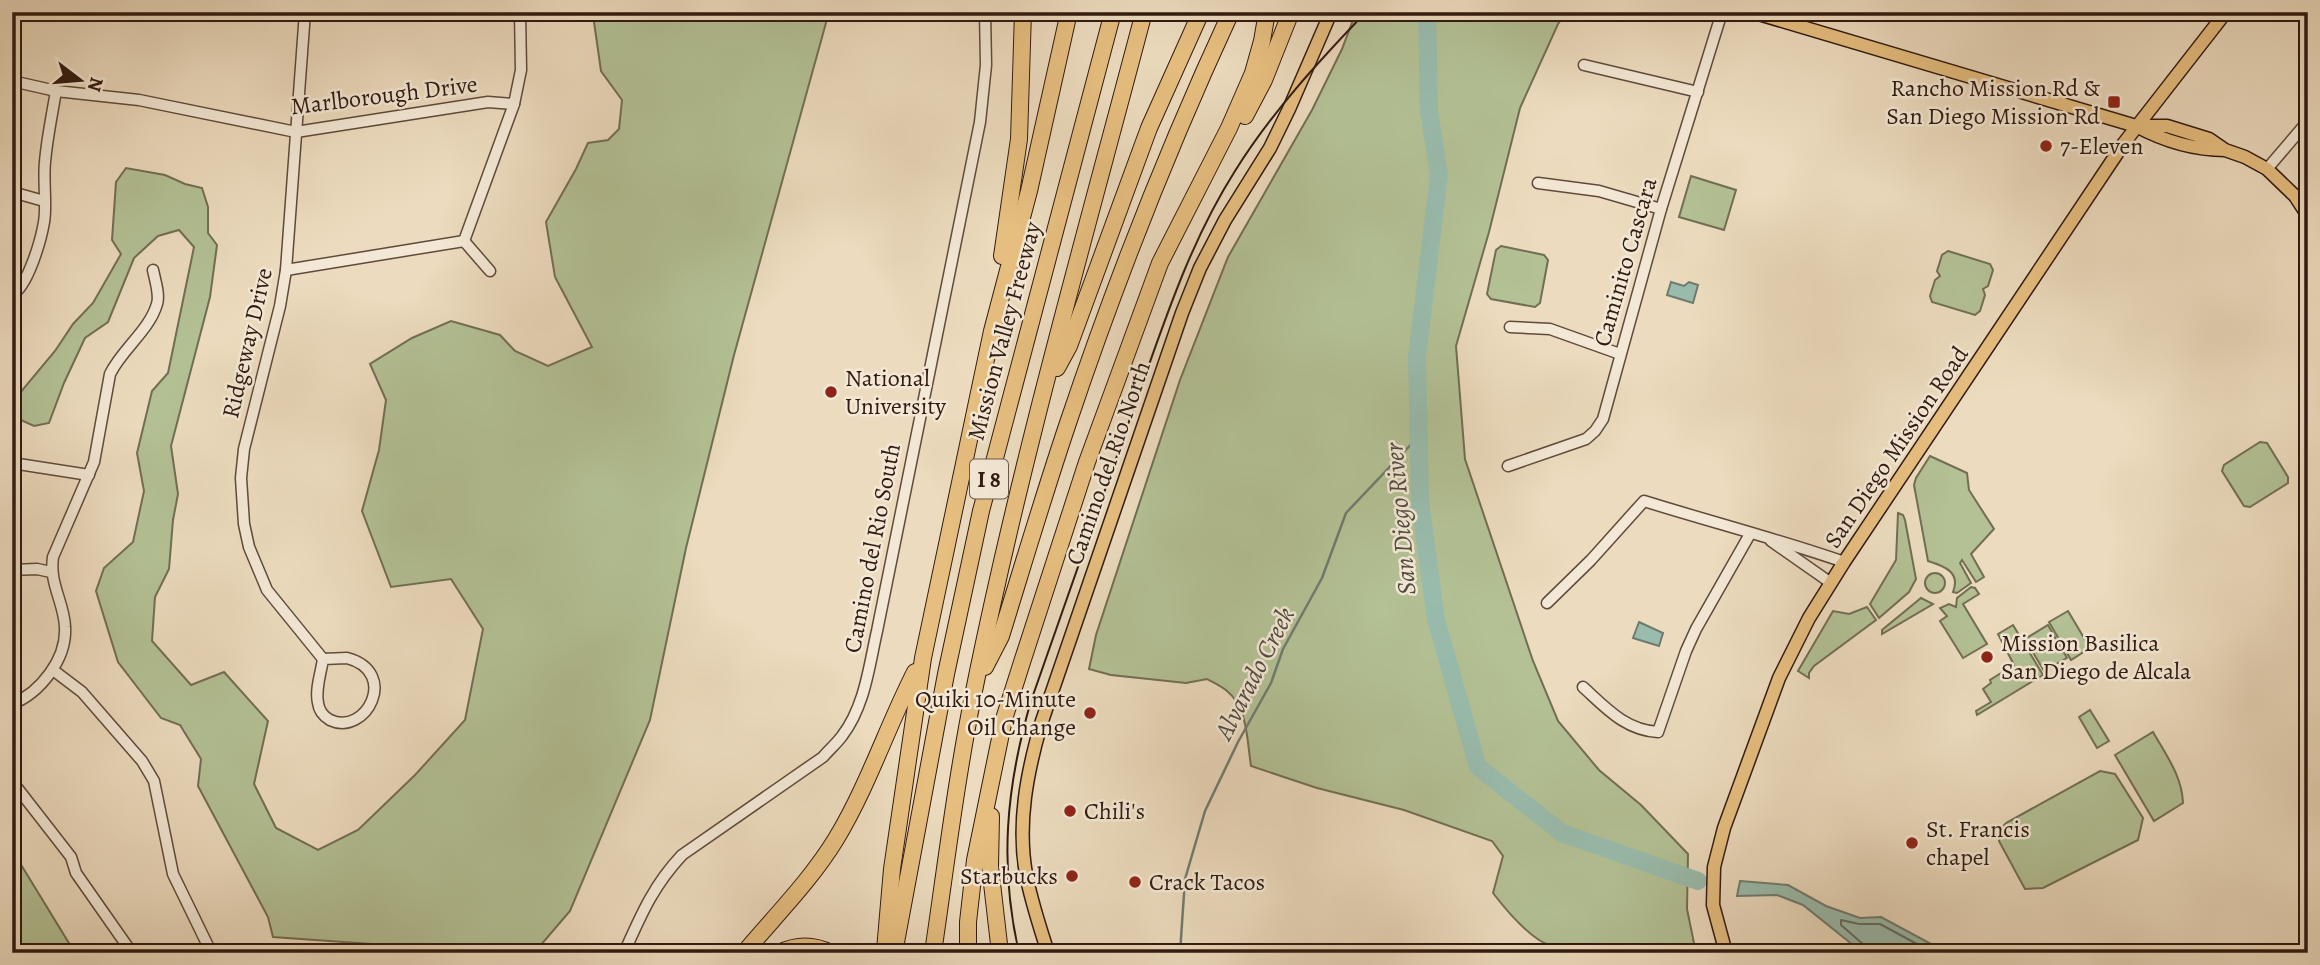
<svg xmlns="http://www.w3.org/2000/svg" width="2320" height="965" viewBox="0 0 2320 965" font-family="Alegreya,serif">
<rect width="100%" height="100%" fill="#ecdbbe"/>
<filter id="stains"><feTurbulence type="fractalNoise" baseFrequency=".00286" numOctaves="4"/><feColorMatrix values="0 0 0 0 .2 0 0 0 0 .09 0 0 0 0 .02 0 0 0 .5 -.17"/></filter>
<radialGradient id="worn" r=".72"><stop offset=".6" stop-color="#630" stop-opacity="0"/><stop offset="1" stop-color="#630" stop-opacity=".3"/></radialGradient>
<g fill="#b3c195" stroke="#726e53" stroke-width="2">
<polygon points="606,12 829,12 734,355 686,548 650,720 570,911 534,953 499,953 273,937 268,917 198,786 201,759 180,725 161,718 118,662 96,591 104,568 133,542 144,491 137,453 152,391 168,373 194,247 179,230 158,236 134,258 108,322 85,338 64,383 49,423 34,426 12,416 12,392 20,393 55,351 73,324 93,303 121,254 112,240 116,182 126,168 165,175 185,184 202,188 208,207 208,233 217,245 210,297 171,446 178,494 173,520 169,569 155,597 152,641 191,685 224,672 268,721 254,784 276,828 318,850 358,830 415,775 465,720 483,629 451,579 391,587 362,511 379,450 386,400 370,364 412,338 451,321 500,335 515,351 548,366 592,347 555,277 546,222 576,169 588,143 608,140 619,129 622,100 601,71 594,22"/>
<path d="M 1356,12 L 1567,12 L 1558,24 L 1520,108 L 1489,232 L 1456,346 L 1465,459 L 1533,661 L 1558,721 L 1599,770 L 1641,805 L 1688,854 L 1687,909 L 1696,953 C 1658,953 1570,960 1539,940 C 1521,928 1506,910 1493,893 L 1503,856 L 1492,841 L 1404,810 L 1317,788 L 1251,766 C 1247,741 1248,708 1227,691 C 1221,686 1214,683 1207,679 L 1186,683 L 1111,675 L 1089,669 L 1096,635 L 1180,380 L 1228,257 L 1312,110 L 1342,49 Z"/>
<polygon points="1691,176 1736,190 1724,230 1679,217"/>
<polygon points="1501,246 1544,255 1548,260 1540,303 1535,307 1491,299 1487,294 1496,250"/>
<polygon points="1948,251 1990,264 1993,270 1988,286 1983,289 1985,295 1980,311 1975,315 1932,302 1930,296 1935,280 1940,276 1937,271 1942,255"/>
<polygon points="2260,442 2267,443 2288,477 2288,483 2250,507 2244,506 2222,471 2224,465"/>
<path d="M 1930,456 L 1967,473 L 1969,490 L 1994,529 L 1971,554 L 1984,577 L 1976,582 L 1962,560 L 1960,563 L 1971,583 L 1957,593 L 1953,592 C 1961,572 1944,566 1928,561 L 1914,485 L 1916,478 Z"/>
<polygon points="1898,513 1903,515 1905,520 1916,579 1909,592 1879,618 1870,604 1896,560"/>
<circle cx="1935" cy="583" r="10"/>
<polygon points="1971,587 1975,588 1979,594 1963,604 1987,644 1963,658 1940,621 1947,616 1940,608 1949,604 1956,607 1957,598"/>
<polygon points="1921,598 1933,604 1882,634 1882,630"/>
<polygon points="1867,607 1876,620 1814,666 1809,673 1809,678 1798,671 1833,611 1849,614"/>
<polygon points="2068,611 2090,648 2071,660 2049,622"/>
<polygon points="2013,625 2043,675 1977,715 1976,711 1991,702 1983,689 1991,683 1990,680 2014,665 1998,634"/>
<polygon points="2048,625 2067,658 2044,671 2025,639"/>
<polygon points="2090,710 2109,741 2097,748 2079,717"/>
<path d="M 2153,732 C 2166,755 2182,776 2183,803 L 2154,821 L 2115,755 Z"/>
<polygon points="2100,771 2115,774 2143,818 2138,840 2043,888 2025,889 1999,841 2000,830 2006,823"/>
<polygon points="12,850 75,953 12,953"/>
</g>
<g fill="#99bcad" stroke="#6f7b6f" stroke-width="2">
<polygon points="1671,282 1684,286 1689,282 1698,285 1693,303 1667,295"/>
<polygon points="1639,622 1663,633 1659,646 1633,638"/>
<polygon points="1740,881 1788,885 1826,906 1860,918 1881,917 1931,944 1976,953 1863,953 1803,905 1777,895 1737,896"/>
</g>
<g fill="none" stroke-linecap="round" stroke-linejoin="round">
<polyline stroke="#656b5f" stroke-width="2" points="1867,953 1864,945 1841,925 1841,920 1859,924 1880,924 1928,950 1939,953"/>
<polyline stroke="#6f7b6f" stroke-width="2.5" points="1180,953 1185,879 1205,811 1238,742 1271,683 1283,649 1322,578 1346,513 1419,436"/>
<polyline stroke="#99bcad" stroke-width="18" points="1427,12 1429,111 1439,175 1417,356 1420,501 1436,620 1478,767 1562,833 1698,881"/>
<g stroke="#604a3c" stroke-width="13">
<g id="minor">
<polyline points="305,12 286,270 280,306 244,449 241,478 244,524 249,547 267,590 323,659"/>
<polyline points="1584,65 1698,92"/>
<polyline points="12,81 56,91 139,100 296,132 488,102 514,104"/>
<polyline points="2267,169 2308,121"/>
<polyline points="1538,183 1599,191 1661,209"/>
<polyline points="12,192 44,201"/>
<polyline points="464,241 514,104 521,70 520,12"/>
<polyline points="464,241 490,271"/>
<polyline points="286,270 464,241"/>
<path d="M 12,295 C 28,286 41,240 44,222 C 47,206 43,180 45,162 C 47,138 52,115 56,91"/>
<polyline points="1510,327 1550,329 1620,354"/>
<polyline points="12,463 89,475"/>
<polyline points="1508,466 1586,439 1595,431 1603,419 1661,209 1722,12"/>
<polyline points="1771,541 1831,583"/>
<polyline points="12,570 37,569 51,572"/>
<path d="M 1547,603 L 1591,560 L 1644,501 C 1711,522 1778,539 1844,562"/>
<path d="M 347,658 C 400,672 366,737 330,720 C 323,716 319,711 318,703 C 315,689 321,673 323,659 Z"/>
<polyline points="53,670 82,692 142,761 154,781 173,874 210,950"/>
<path d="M 1583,687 C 1606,708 1625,730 1658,732 L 1686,651 L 1696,629 L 1750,534"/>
<path d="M 12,704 C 40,693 67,659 65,627 C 64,602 49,584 53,557 L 94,462 L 110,374 C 122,349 149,331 157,304 C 160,295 155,280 153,270"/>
<polyline points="12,778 15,785 71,857 76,873 132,953"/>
<polyline points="201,953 210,950 260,953"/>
<path d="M 624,953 C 641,915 653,886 682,855 L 823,757 C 829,750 837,743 842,736 C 865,706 869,666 877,631 L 980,122 L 986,65 L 985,12"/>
</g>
</g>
<g stroke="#311a11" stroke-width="15">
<g id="major">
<polyline points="1752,12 2136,126"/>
<path d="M 2225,150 C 2193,150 2164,141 2136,126 L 2167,126 L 2209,139 L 2225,150 L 2245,157 L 2267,169 L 2295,196 L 2308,216"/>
<path d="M 1048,953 C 1040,927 1031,901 1026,874 C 1017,823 1027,773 1041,724 L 1182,313 L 1200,268 L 1225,220 L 1270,148 L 1289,109 L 1331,12"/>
<polyline points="1726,953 1713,905 1714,867 1724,828 1779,678 1809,618 1844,562 2124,143 2226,12"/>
</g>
</g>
<g stroke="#311a11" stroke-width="18">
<g id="highway">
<polyline points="1245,116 1264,80 1291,12"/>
<polyline points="1002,256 1019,139 1023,12"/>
<polyline points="1057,368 1069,346 1149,128 1201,12"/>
<path d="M 985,667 L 1001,636 C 1023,565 1044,494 1068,423 C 1115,283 1169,146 1231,12"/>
<polyline points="991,816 990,866 1000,953"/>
<polyline points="885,950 892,869 923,658 992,331 1029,191 1069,12"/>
<path d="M 744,953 C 775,916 811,880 836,839 C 868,786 887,727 915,672"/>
<path d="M 779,953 C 797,944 813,944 831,953"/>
<polyline points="894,953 946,674 981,511 1113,12"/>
<path d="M 933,953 C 946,864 957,774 975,686 C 1021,459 1085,236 1144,12"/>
<polyline points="968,953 968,922 975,860 1004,719 1023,659 1087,462 1160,263 1229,128 1253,73 1262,41 1267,12"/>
</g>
</g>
<use href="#minor" stroke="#f3e8d5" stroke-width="10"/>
<use href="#major" stroke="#e6be7f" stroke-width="12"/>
<use href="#highway" stroke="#e6be7f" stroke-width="16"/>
<path stroke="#311a11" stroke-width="2" d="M 1019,953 C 999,865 1006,787 1031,701 C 1065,604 1099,507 1133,410 C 1162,329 1188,245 1235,171 C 1272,112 1318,62 1366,12"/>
</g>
<g fill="#8f2418" stroke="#f3e8d5" stroke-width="2.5">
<rect x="2107" y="95" width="14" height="14" rx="3.5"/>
<circle cx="2046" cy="146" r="7"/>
<circle cx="831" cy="392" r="7"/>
<circle cx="1987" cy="657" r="7"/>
<circle cx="1090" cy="713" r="7"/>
<circle cx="1070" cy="811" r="7"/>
<circle cx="1912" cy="843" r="7"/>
<circle cx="1072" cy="876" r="7"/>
<circle cx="1135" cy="882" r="7"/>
</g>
<g text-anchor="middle" stroke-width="5" stroke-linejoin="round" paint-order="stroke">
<rect fill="#f3e8d5" stroke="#6b584c" stroke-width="2" x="970" y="459.5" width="38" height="39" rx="5"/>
<g font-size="23" font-weight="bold" fill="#311a11">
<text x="989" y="487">I 8</text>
</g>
<g font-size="24" fill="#311a11" stroke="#f3e8d5" text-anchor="start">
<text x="2100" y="96" text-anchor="end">Rancho Mission Rd &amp;<tspan x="2100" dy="28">San Diego Mission Rd</tspan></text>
<text x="2060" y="154">7-Eleven</text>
<text x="845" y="386">National<tspan x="845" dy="28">University</tspan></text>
<text x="2001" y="651">Mission Basilica<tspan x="2001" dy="28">San Diego de Alcala</tspan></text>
<text x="1076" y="707" text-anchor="end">Quiki 10-Minute<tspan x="1076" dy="28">Oil Change</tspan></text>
<text x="1084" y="819">Chili's</text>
<text x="1926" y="837">St. Francis<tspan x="1926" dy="28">chapel</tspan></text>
<text x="1058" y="884" text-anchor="end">Starbucks</text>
<text x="1149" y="890">Crack Tacos</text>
</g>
<g font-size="24" fill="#311a11" stroke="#f3e8d5">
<text transform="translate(384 95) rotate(-7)" y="8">Marlborough Drive</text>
<text transform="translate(1625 262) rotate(-74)" y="8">Caminito Cascara</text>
<text transform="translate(1004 331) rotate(-75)" y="8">Mission Valley Freeway</text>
<text transform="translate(247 343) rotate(-77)" y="8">Ridgeway Drive</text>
<text transform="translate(1896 447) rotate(-56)" y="8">San Diego Mission Road</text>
<text transform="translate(1108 463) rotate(-71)" y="8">Camino del Rio North</text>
<text transform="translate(872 548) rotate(-79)" y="8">Camino del Rio South</text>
</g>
<g font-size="26" font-style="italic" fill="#504b40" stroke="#f3e8d5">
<text transform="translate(1400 519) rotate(-95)" y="9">San Diego River</text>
<text transform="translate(1254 673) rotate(-63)" y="9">Alvarado Creek</text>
</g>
</g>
<rect width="2320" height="965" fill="none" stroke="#ecdbbe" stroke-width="42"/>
<rect x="14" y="14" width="2292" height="937" fill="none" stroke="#311a11" stroke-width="3.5"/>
<rect x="21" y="21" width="2278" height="923" fill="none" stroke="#311a11" stroke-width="2"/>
<g transform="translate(80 80) rotate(106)" stroke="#f3e8d5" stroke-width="5" paint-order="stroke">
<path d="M0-5L12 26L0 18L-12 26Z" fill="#311a11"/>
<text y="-10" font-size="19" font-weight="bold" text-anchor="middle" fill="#311a11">N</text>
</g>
<rect width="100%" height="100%" filter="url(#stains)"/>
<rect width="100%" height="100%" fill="url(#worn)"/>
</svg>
